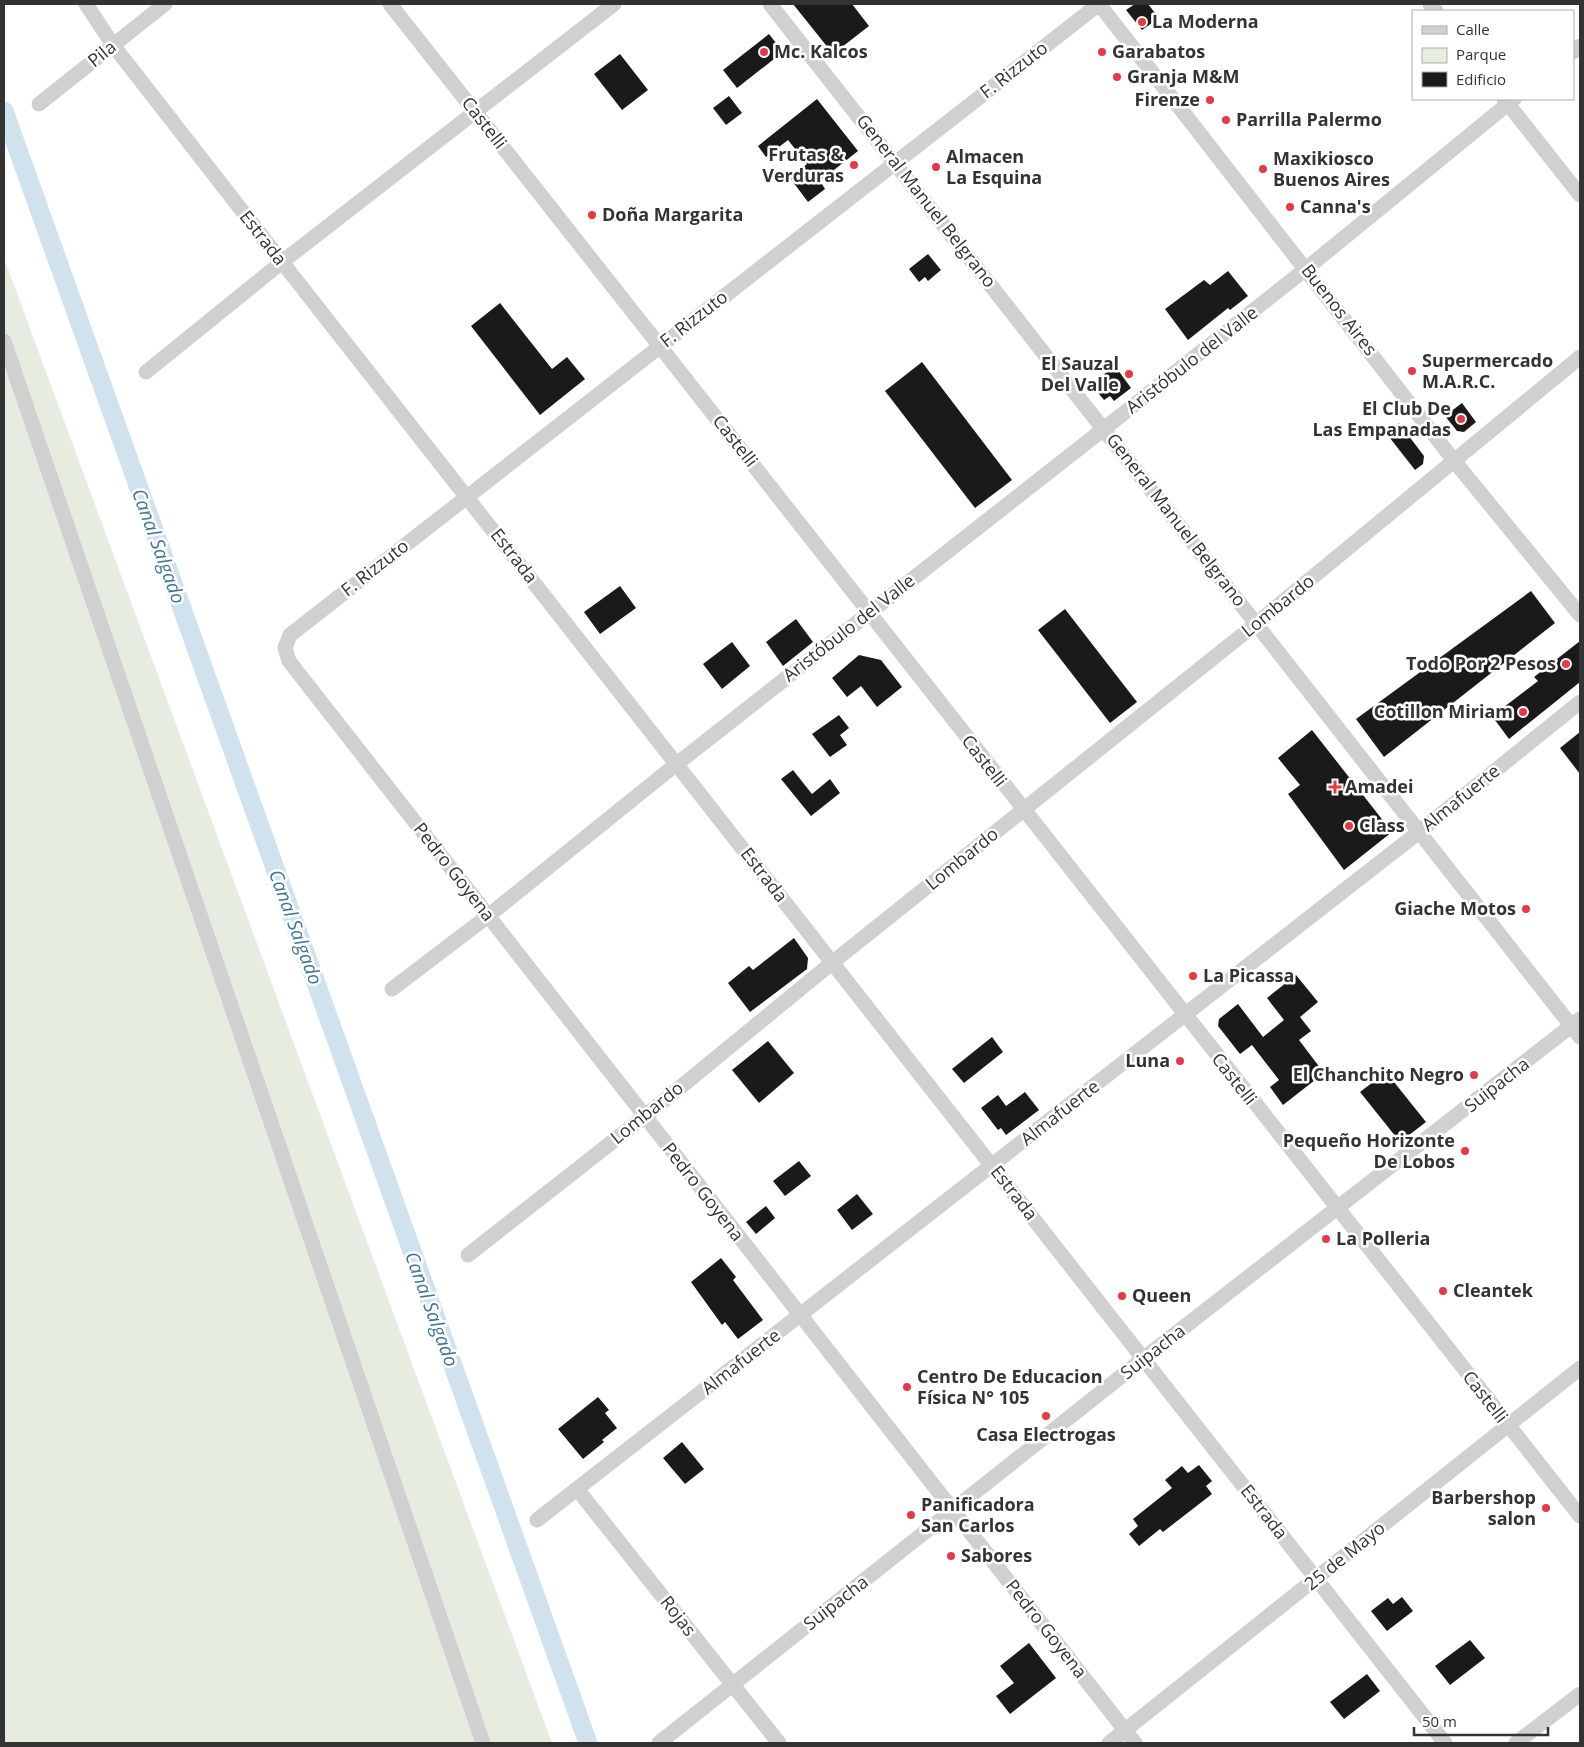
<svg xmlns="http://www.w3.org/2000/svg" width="1584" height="1747" viewBox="0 0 1584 1747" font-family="'Open Sans',sans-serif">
<rect width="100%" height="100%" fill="#fff"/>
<polygon fill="#e6ecdf" points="4,258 552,1743 4,1743"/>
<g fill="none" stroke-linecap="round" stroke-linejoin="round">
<polyline stroke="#cfe2ee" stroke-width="19" points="4,111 588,1743"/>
</g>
<g fill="#1a1a1a">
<polygon points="793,4 852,4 869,26 833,54"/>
<polygon points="1135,4 1148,4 1159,18 1142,30 1126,10"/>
<polygon points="769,34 783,52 737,88 723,70"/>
<polygon points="620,54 648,90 622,110 594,74"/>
<polygon points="729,96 742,113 726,125 713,108"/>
<polygon points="817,99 858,151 820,181 825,189 808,202 790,178 807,164 788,140 766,157 758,146"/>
<polygon points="928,254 941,270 928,281 925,277 919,282 909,269"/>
<polygon points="1228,271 1248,296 1230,310 1228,308 1188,340 1165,309 1204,280 1210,285"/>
<polygon points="500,303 552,369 567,357 585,379 540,415 471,326"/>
<polygon points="922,362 1012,480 975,508 885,391"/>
<polygon points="1115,366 1131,388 1114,401 1110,396 1104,400 1091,384"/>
<polygon points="1462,403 1476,422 1464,432 1457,431 1445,416"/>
<polygon points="1399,423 1424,456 1423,464 1415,470 1386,433"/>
<polygon points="620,586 636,608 600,634 584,612"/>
<polygon points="1531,591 1555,623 1384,757 1356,719"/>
<polygon points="1065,609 1137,702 1110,723 1038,630"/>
<polygon points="796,619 813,642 783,666 766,642"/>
<polygon points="1580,641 1580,682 1509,739 1492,716 1538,681 1534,677"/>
<polygon points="732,642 750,666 722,689 703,664"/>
<polygon points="859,655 881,660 902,687 877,707 861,686 847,697 832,678"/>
<polygon points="839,715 849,728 840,735 847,745 830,757 812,734"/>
<polygon points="1312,730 1392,832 1344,870 1288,794 1300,785 1278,758"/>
<polygon points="1580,732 1580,774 1560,748"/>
<polygon points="793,770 812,794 830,779 840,793 811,816 781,779"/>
<polygon points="794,938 808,958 807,969 750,1012 728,983 749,966 753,970"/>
<polygon points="1296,975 1318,1002 1300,1017 1311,1031 1299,1040 1324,1073 1283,1105 1270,1087 1279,1080 1252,1045 1240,1054 1218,1026 1219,1019 1238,1004 1263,1037 1284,1020 1267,998"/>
<polygon points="992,1037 1003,1052 964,1083 952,1069"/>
<polygon points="768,1041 794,1073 759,1103 732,1070"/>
<polygon points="1386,1072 1426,1122 1400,1142 1360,1092"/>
<polygon points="1025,1092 1039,1110 1006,1135 1001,1128 998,1130 981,1108 998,1095 1006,1106"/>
<polygon points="799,1161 811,1176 785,1196 773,1181"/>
<polygon points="857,1194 873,1214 852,1230 837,1210"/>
<polygon points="766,1206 775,1218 756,1234 746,1222"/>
<polygon points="721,1258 736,1277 733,1280 763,1320 738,1339 725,1322 722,1325 691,1282"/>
<polygon points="598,1397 609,1410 605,1413 617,1428 602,1440 604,1442 583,1459 558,1429"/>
<polygon points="682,1442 704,1469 685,1484 663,1458"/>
<polygon points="1199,1465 1212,1481 1206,1486 1212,1494 1163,1532 1160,1529 1139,1546 1129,1534 1138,1526 1133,1519 1172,1488 1165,1480 1182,1466 1188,1473"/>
<polygon points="1402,1597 1413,1611 1387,1631 1371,1611 1388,1598 1393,1604"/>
<polygon points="1470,1640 1485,1658 1450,1685 1435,1666"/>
<polygon points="1029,1643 1056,1678 1010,1714 996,1696 1014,1683 1000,1666"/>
<polygon points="1367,1674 1380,1691 1344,1719 1330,1702"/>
</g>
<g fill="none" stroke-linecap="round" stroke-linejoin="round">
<g stroke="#d0d0d0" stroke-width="15">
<polyline points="86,4 113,45 282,262 1445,1743"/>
<path d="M 390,4 C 788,507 1181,1014 1580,1516"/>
<polyline points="770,4 1580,1037"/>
<polyline points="1099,4 290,635 285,648 289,661 1135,1743"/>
<polyline points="1099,4 1455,462 1580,615"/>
<polyline points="1430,4 1436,11"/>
<polyline points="1573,52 1580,46"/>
<polyline points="1504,99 1580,195"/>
<polyline points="39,104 165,4"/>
<polyline points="4,341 483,1743"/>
<polyline points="146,372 282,262 614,4"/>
<polyline points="392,989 488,916 669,770 1105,428 1307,268 1514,99"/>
<polyline points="468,1255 644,1117 833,962 1257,623 1580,357"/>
<polyline points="577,1489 779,1743"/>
<polyline points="537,1520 1419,832 1580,702"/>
<polyline points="659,1743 1143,1359 1580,1019"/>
<polyline points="1109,1743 1580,1368"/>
<polyline points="1516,1743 1580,1694"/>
</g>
</g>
<g fill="#e63946" stroke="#fff" stroke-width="2">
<circle cx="1142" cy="22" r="5"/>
<circle cx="764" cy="52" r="5"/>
<circle cx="1102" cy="52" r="5"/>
<circle cx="1117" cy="77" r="5"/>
<circle cx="1210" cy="100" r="5"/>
<circle cx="1226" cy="120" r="5"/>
<circle cx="854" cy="165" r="5"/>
<circle cx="936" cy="167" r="5"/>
<circle cx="1263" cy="169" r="5"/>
<circle cx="1290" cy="207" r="5"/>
<circle cx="592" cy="215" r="5"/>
<circle cx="1412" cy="371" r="5"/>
<circle cx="1129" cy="374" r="5"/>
<circle cx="1461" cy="419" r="5"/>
<circle cx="1566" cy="664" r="5"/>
<circle cx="1523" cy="712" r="5"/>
<path d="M1332.5 779.5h5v5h5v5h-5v5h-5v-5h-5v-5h5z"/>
<circle cx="1349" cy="826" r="5"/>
<circle cx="1526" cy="909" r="5"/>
<circle cx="1193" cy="976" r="5"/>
<circle cx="1180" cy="1061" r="5"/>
<circle cx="1474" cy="1075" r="5"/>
<circle cx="1465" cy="1151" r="5"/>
<circle cx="1326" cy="1239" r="5"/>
<circle cx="1443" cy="1291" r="5"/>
<circle cx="1122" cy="1296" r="5"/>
<circle cx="907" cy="1387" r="5"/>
<circle cx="1046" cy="1416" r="5"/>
<circle cx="1546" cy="1508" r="5"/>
<circle cx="911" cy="1515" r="5"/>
<circle cx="951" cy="1556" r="5"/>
</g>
<g text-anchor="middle" stroke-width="5" stroke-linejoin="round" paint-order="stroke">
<g font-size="18" font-weight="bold" fill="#333" stroke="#fff" text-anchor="start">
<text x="1152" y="28">La Moderna</text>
<text x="774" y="58">Mc. Kalcos</text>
<text x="1112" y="58">Garabatos</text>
<text x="1127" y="83">Granja M&amp;M</text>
<text x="1200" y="106" text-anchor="end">Firenze</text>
<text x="1236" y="126">Parrilla Palermo</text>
<text x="844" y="161" text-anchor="end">Frutas &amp;<tspan x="844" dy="21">Verduras</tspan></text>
<text x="946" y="163">Almacen<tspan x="946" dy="21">La Esquina</tspan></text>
<text x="1273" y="165">Maxikiosco<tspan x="1273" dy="21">Buenos Aires</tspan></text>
<text x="1300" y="213">Canna's</text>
<text x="602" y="221">Doña Margarita</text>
<text x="1422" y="367">Supermercado<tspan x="1422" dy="21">M.A.R.C.</tspan></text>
<text x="1119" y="370" text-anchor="end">El Sauzal<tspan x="1119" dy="21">Del Valle</tspan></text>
<text x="1451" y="415" text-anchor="end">El Club De<tspan x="1451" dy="21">Las Empanadas</tspan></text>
<text x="1556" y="670" text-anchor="end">Todo Por 2 Pesos</text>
<text x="1513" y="718" text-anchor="end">Cotillon Miriam</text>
<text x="1345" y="793">Amadei</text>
<text x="1359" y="832">Class</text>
<text x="1516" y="915" text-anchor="end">Giache Motos</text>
<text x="1203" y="982">La Picassa</text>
<text x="1170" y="1067" text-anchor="end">Luna</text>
<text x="1464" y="1081" text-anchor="end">El Chanchito Negro</text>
<text x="1455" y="1147" text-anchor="end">Pequeño Horizonte<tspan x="1455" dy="21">De Lobos</tspan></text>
<text x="1336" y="1245">La Polleria</text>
<text x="1453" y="1297">Cleantek</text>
<text x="1132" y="1302">Queen</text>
<text x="917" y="1383">Centro De Educacion<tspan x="917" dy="21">Física N° 105</tspan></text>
<text x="1046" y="1441" text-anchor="middle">Casa Electrogas</text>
<text x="1536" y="1504" text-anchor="end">Barbershop<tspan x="1536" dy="21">salon</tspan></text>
<text x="921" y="1511">Panificadora<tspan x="921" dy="21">San Carlos</tspan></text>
<text x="961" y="1562">Sabores</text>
</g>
<g font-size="18" fill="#333" stroke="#fff">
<text transform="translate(102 54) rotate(-39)" y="6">Pila</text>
<text transform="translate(1014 70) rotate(-38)" y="6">F. Rizzuto</text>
<text transform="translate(484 123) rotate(52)" y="6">Castelli</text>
<text transform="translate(926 201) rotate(52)" y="6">General Manuel Belgrano</text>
<text transform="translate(263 238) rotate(52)" y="6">Estrada</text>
<text transform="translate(1339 310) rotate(52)" y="6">Buenos Aires</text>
<text transform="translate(694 319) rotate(-38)" y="6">F. Rizzuto</text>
<text transform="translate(1192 360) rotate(-38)" y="6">Aristóbulo del Valle</text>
<text transform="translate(735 441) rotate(52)" y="6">Castelli</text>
<text transform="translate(1176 520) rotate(52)" y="6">General Manuel Belgrano</text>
<text transform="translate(514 556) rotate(52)" y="6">Estrada</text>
<text transform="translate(375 568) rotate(-38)" y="6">F. Rizzuto</text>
<text transform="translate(1278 606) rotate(-39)" y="6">Lombardo</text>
<text transform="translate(849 628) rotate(-38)" y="6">Aristóbulo del Valle</text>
<text transform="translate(984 761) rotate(52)" y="6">Castelli</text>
<text transform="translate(1461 798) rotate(-39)" y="6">Almafuerte</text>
<text transform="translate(962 859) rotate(-39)" y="6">Lombardo</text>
<text transform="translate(454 872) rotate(52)" y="6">Pedro Goyena</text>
<text transform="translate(764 875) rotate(52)" y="6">Estrada</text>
<text transform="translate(1234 1079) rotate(52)" y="6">Castelli</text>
<text transform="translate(1497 1085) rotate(-38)" y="6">Suipacha</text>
<text transform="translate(647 1113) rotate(-39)" y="6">Lombardo</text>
<text transform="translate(1060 1113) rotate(-38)" y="6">Almafuerte</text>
<text transform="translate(703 1192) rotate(52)" y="6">Pedro Goyena</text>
<text transform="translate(1014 1193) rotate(52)" y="6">Estrada</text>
<text transform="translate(1153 1352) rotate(-38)" y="6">Suipacha</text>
<text transform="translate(741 1362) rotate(-38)" y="6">Almafuerte</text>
<text transform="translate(1485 1397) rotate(52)" y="6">Castelli</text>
<text transform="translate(1264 1512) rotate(52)" y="6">Estrada</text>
<text transform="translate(1345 1556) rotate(-39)" y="6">25 de Mayo</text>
<text transform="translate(836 1603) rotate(-38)" y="6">Suipacha</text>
<text transform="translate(678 1616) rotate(52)" y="6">Rojas</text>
<text transform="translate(1046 1629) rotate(52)" y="6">Pedro Goyena</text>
</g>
<g font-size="19" font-style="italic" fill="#3f7597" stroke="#fff">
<text transform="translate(159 546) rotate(70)" y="7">Canal Salgado</text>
<text transform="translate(296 927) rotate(70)" y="7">Canal Salgado</text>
<text transform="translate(432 1309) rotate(70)" y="7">Canal Salgado</text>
</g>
</g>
<rect width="1584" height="1747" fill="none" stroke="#333333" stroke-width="10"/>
<rect x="1412" y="10" width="162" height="90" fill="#ffffff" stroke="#adadad"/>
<rect x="1422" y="26" width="25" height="8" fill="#d0d0d0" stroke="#adadad"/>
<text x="1456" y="35" font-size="15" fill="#333333">Calle</text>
<rect x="1422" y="48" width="25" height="15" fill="#e6ecdf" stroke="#adadad"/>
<text x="1456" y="60" font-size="15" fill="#333333">Parque</text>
<rect x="1422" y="72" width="25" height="15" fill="#1a1a1a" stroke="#adadad"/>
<text x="1456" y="85" font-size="15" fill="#333333">Edificio</text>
<path d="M1414 1727v8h134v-8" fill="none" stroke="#333333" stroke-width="2.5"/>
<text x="1422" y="1727" font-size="15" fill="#333333" stroke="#ffffff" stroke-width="4" paint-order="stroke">50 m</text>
</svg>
